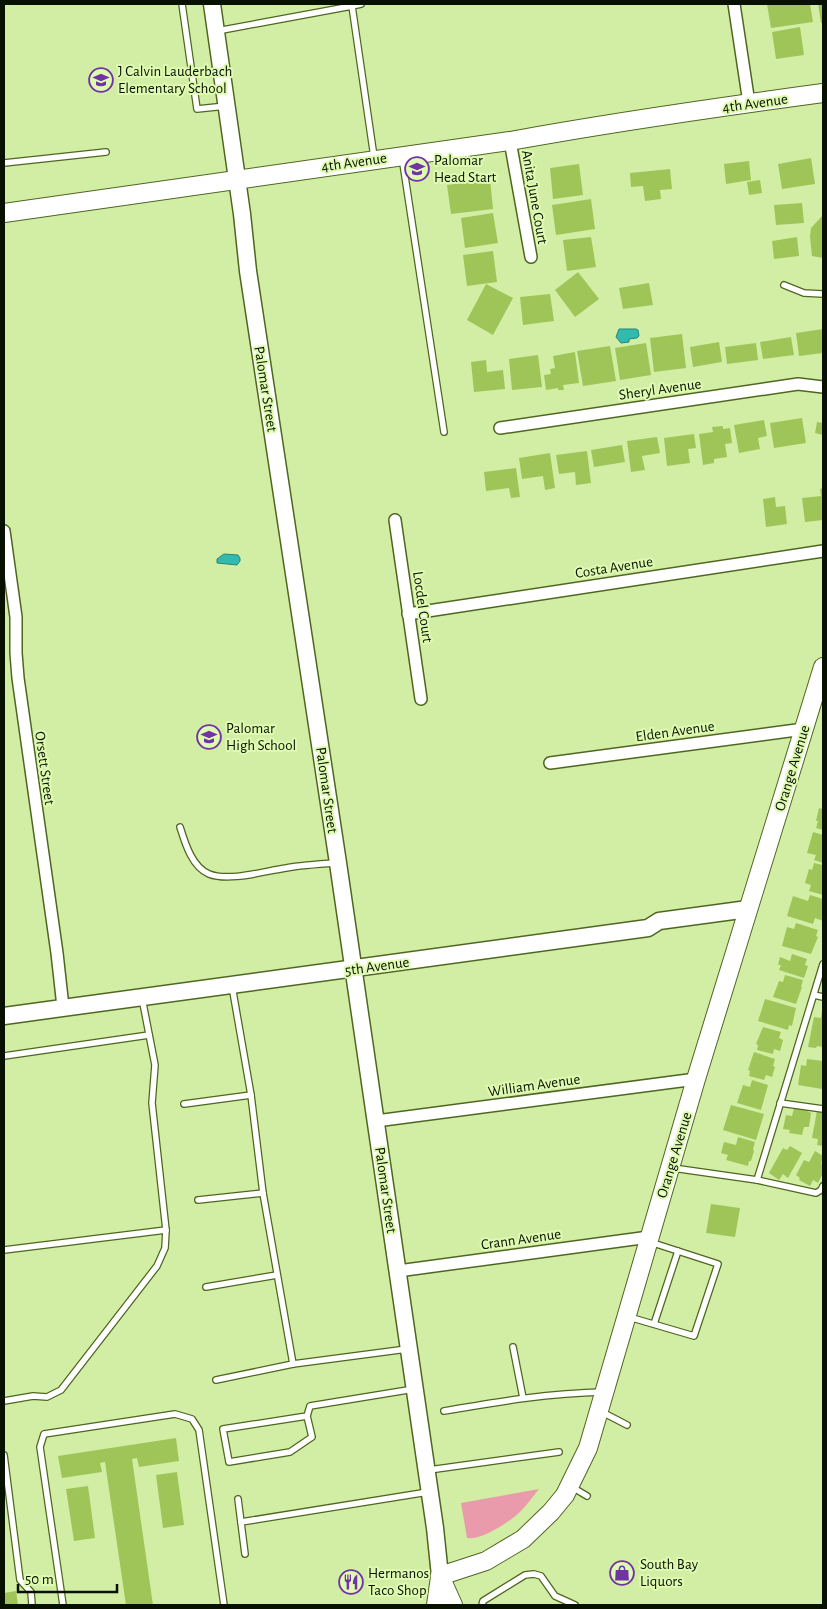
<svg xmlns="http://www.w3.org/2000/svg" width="827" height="1609" viewBox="0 0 827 1609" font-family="'Alegreya Sans',sans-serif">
<rect width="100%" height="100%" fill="#d2eea5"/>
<path fill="#e99bac" d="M 539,1489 C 533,1496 528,1504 521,1511 C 511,1521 481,1541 467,1538 L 461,1503 Z"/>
<g fill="#31baad" stroke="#258779">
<polygon points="619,329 636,329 638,330 639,336 637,338 629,339 629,342 621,343 616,337"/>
<polygon points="224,554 238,555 240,558 240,561 237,565 217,563 217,559"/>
</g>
<g fill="#9fc558">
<polygon points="767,4 810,4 813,22 771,28"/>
<polygon points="818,4 823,4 823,22 821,23"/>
<polygon points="800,27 804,55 776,59 772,32"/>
<polygon points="811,158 815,184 782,189 778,164"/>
<polygon points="749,161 751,180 726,184 724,164"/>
<polygon points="579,164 583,195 553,199 550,168"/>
<polygon points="670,169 672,189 660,190 661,199 645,201 643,186 631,187 630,173"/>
<polygon points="490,179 493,209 451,214 447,185"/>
<polygon points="760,180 762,193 749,195 747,182"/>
<polygon points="591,199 595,229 556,235 552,205"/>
<polygon points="802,203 804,223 776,225 774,205"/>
<polygon points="493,213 498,243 465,248 461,218"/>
<polygon points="823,215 823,258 812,256 810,237 811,228"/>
<polygon points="591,237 596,267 567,271 563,240"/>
<polygon points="797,237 799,256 774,259 772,241"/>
<polygon points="493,251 497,282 467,286 463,255"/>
<polygon points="578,272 599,299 575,317 555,290"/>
<polygon points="649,283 653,305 623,309 619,288"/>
<polygon points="486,284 513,298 493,335 467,320"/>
<polygon points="550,294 554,321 523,325 520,297"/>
<polygon points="823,329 823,353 799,356 796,333"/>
<polygon points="682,334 686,368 654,372 650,338"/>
<polygon points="791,337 794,355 763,359 760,342"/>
<polygon points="719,342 722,362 693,367 690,347"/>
<polygon points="646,343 651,375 620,380 615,348"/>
<polygon points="756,343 758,360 727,364 725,347"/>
<polygon points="610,346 616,381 583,386 577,351"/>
<polygon points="575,352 579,383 563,385 564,390 558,390 558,388 546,390 544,375 551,374 550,369 555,368 553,356"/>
<polygon points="538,355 542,387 512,390 509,359"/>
<polygon points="486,360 487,372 503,370 505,389 474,392 471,362"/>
<polygon points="802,418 806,443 774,448 770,423"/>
<polygon points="764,420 767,436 758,438 760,449 739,453 734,425"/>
<polygon points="817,422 823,423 823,435 815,433"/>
<polygon points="723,426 723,429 730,428 732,443 725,444 727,457 714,459 714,463 703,465 699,434 713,432 712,427"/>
<polygon points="694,434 696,448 688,449 690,463 667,466 664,438"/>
<polygon points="657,437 660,453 642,456 645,470 631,472 627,441"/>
<polygon points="622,445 625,462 594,467 591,450"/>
<polygon points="587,451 591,483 576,485 575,472 559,474 556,455"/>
<polygon points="550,453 555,488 545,490 543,476 522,479 519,458"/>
<polygon points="516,468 520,497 511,498 509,488 486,491 484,472"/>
<polygon points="823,488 823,520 805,522 802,498 821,496 820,489"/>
<polygon points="775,497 776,507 785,506 787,524 766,527 763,499"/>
<polygon points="819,808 823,809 823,830 816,828 818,821 816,821"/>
<polygon points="813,832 823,835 823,863 814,860 816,855 807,853"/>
<polygon points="814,863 823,865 823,895 809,891 811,885 805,883 809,869 812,870"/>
<polygon points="810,895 823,899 823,921 815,918 813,924 787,916 793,896 808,901"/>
<polygon points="796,923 818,930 816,936 818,937 811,954 782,946 787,927 794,929"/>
<polygon points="792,954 807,959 805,965 808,966 804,978 779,970 781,965 778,965 780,957 790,961"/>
<polygon points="785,975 803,980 801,987 802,987 796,1004 773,997 779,981 783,982"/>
<polygon points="765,999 796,1008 792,1026 789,1025 788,1030 758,1021"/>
<polygon points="822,1010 823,1047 817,1046 816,1048 808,1047 814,1017 821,1018"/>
<polygon points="763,1027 781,1032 779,1038 783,1040 780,1051 774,1049 773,1054 757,1050 758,1045 756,1044"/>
<polygon points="754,1052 775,1059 773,1066 775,1067 772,1077 766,1075 764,1080 749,1076 750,1071 748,1070"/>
<polygon points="807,1059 823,1061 822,1089 798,1085 801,1065 806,1066"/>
<polygon points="752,1080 768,1085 761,1110 737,1103 743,1085 750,1087"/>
<polygon points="731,1105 764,1114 756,1140 723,1130"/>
<polygon points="794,1108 806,1110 811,1113 809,1127 804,1127 802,1135 789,1133 790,1130 783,1129 786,1115 792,1116"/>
<polygon points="817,1111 823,1112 823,1146 817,1145 818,1139 812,1138"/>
<polygon points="738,1137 755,1142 753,1149 754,1151 751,1161 749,1161 748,1166 726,1160 728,1155 721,1153 724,1142 736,1145"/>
<polygon points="790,1146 802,1153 788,1178 783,1174 779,1180 769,1173 783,1148 787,1150"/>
<polygon points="815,1151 823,1156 821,1164 823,1165 823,1173 818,1183 813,1180 810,1186 799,1180 800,1178 796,1175 804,1160 809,1162"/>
<polygon points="711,1204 740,1208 735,1237 706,1233"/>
<polygon points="176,1438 179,1461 139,1467 137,1458 132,1459 153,1605 126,1605 105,1462 100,1463 102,1472 62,1478 58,1456"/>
<polygon points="177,1472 184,1525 163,1528 156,1475"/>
<polygon points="88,1486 95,1538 74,1541 66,1489"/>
<polygon points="16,1591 18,1605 4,1605 4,1593"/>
</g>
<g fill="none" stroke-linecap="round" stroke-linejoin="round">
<g stroke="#4f6620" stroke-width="8">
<g id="lane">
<polyline points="182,4 197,109 226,106"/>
<polyline points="352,6 361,4"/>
<polyline points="217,31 352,6 374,157"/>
<polyline points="402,157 444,432"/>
<polyline points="4,163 106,152"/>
<polyline points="784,285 804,293 823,294"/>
<path d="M 180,827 C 185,843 192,867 209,874 C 229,882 265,871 286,868 C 302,865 319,864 336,863"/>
<polyline points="232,986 251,1095 263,1193 293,1364 407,1349"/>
<polyline points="814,995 823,997"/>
<polyline points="4,1056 149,1035"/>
<polyline points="780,1103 823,1109"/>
<polyline points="184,1104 251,1095"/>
<polyline points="673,1168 757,1180 816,1193 821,1190 823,1186"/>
<polyline points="757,1180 823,964"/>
<polyline points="198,1200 263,1193"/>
<polyline points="4,1250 166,1230"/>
<polyline points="206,1287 277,1275"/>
<polyline points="629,1317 694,1336 718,1264 650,1242"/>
<polyline points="654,1324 678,1251"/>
<polyline points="513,1347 523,1398"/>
<polyline points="216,1380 293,1364"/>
<polyline points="4,1401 33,1396 47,1397 61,1390 157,1266 165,1248 166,1230 152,1103 155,1065 142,998"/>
<path d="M 444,1411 C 497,1402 549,1393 603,1392"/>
<polyline points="600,1411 627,1425"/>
<polyline points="307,1416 223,1429 229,1462 290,1452 312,1437 307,1416 310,1406 414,1389"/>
<polyline points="4,1455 20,1580 31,1592 32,1605"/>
<polyline points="429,1470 559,1452"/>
<polyline points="572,1487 587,1496"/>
<polyline points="238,1499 245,1554"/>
<polyline points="241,1522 428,1492"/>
<polyline points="63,1605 40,1447 44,1434 175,1414 192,1419 199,1430 224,1605"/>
<polyline points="482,1605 483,1601 525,1575 534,1574 541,1576 555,1596 575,1605"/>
</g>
</g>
<g stroke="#4f6620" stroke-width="14">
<g id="street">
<polyline points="734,4 749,103"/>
<polyline points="510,141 531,257"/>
<polyline points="500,428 798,384 823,387"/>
<polyline points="395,520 421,699"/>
<polyline points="4,531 16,617 16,653 18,678 57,953 63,1007"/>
<polyline points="408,614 823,551"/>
<polyline points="550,763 804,729"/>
<polyline points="376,1121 696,1079"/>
<polyline points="398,1271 649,1237"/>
</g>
</g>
<g stroke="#4f6620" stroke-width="19">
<g id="secondary">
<polyline points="212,4 242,214 248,271 338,863 435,1528 440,1576"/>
<polyline points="4,1016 648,928 659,921 748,909"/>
</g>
</g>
<g stroke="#4f6620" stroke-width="20">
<g id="primary">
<path d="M 4,213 L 510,141 C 614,122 719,107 823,93"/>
<polyline points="440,1576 486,1561 523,1539 551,1512 565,1495 588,1448 696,1079 823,667"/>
<polyline points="440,1576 453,1605"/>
<polyline points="436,1605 440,1577"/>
</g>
</g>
<use href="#lane" stroke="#fff" stroke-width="5.5"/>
<use href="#street" stroke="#fff" stroke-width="11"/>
<use href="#secondary" stroke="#fff" stroke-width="16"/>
<use href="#primary" stroke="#fff" stroke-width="18"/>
</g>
<defs>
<g id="school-ring" transform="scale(1.25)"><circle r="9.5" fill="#dffbb1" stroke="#7233a7" stroke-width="1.5"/><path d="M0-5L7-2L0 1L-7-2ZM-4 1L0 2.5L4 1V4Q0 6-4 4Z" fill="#7233a7"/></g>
<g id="shop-ring" transform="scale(1.25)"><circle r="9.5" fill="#dffbb1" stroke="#7233a7" stroke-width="1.5"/><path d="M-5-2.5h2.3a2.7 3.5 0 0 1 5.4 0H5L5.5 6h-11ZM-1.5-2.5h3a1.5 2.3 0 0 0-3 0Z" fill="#7233a7"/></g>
<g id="restaurant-ring" transform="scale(1.25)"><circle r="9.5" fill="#dffbb1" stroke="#7233a7" stroke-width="1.5"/><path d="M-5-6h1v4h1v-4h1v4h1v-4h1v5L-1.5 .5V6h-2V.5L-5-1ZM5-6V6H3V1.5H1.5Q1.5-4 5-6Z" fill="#7233a7"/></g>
</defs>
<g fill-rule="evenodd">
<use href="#school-ring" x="101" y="80"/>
<use href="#school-ring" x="417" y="169"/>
<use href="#school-ring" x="209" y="737"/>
<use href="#shop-ring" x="622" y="1573"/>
<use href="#restaurant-ring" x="351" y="1582"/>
</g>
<g text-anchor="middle" stroke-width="4" stroke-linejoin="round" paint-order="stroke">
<g font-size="15" fill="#081000" stroke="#dffbb1" text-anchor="start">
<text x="118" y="76">J Calvin Lauderbach<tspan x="118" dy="17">Elementary School</tspan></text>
<text x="434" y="165">Palomar<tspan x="434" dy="17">Head Start</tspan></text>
<text x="226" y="733">Palomar<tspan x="226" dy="17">High School</tspan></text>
<text x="640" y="1569">South Bay<tspan x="640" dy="17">Liquors</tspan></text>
<text x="368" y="1578">Hermanos<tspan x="368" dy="17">Taco Shop</tspan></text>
</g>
<g font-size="15" fill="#081000" stroke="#dffbb1">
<text transform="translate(755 103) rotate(-8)" y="5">4th Avenue</text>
<text transform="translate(354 162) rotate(-8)" y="5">4th Avenue</text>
<text transform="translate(535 197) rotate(80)" y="5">Anita June Court</text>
<text transform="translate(266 389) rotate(81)" y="5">Palomar Street</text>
<text transform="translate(660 389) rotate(-8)" y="5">Sheryl Avenue</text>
<text transform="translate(614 567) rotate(-9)" y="5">Costa Avenue</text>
<text transform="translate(423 607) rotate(82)" y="5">Locdel Court</text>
<text transform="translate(675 731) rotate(-8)" y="5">Elden Avenue</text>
<text transform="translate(45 768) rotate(82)" y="5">Orsett Street</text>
<text transform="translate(792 768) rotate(-73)" y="5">Orange Avenue</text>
<text transform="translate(327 790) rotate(82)" y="5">Palomar Street</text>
<text transform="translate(377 966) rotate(-8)" y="5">5th Avenue</text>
<text transform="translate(534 1085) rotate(-8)" y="5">William Avenue</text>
<text transform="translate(674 1155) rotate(-73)" y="5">Orange Avenue</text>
<text transform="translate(386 1190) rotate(82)" y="5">Palomar Street</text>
<text transform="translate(521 1239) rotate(-8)" y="5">Crann Avenue</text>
</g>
</g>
<rect width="827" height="1609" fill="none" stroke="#081000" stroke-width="10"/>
<path d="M18 1584v8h99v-8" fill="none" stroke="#081000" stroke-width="2.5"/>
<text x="25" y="1584" font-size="15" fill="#081000" stroke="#dffbb1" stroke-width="4" paint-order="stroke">50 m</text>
</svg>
